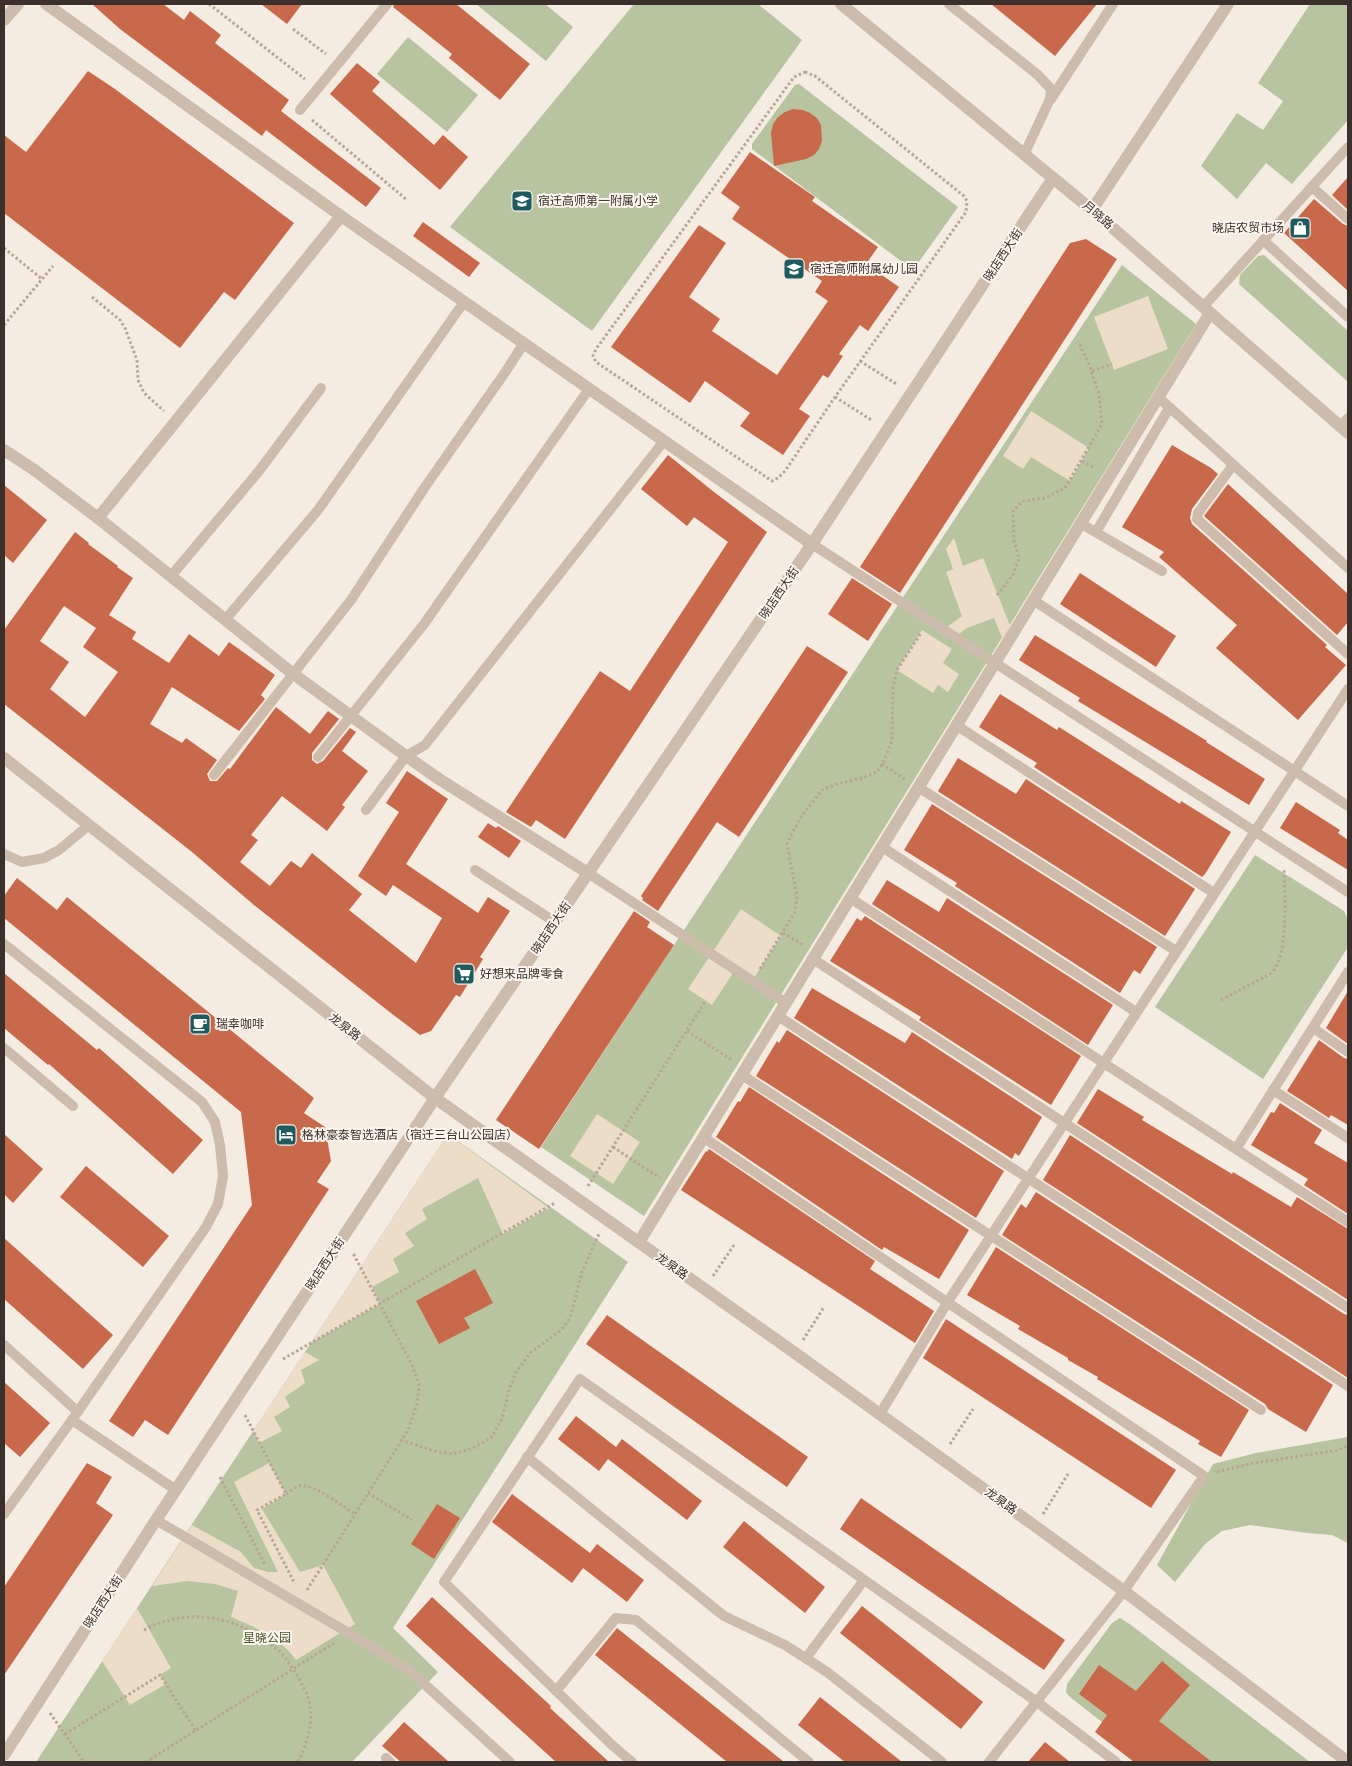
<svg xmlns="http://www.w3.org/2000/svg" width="1352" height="1766" viewBox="0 0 1352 1766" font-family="'DM Sans','Noto Sans SC',sans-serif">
<rect width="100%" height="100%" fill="#f4ebe1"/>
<g fill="#b8c4a0">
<polygon points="476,4 545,4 573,27 546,61"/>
<polygon points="634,4 758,4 802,40 592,331 450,227"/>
<polygon points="1310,4 1348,4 1348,120 1292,184 1266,163 1237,199 1201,166 1237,113 1263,130 1283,101 1258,83"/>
<polygon points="408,37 478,95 447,132 377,74"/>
<polygon points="799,84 958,207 913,270 752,149 752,144 795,85"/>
<polygon points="1264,255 1348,331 1348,382 1239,284 1240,275 1258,256"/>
<polygon points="1122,265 1196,324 644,1216 541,1147"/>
<polygon points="1255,855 1344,911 1348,920 1348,947 1263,1079 1155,1007"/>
<polygon points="448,1134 628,1262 393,1628 438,1672 352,1762 36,1762"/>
<polygon points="1348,1437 1348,1543 1332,1535 1307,1533 1250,1525 1222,1531 1205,1544 1175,1582 1157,1565 1213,1464 1256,1453"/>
<polygon points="1120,1618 1131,1625 1310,1762 1153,1762 1070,1697 1066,1692 1067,1684 1112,1623"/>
</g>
<g fill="#ecdcc8">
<polygon points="1148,296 1168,349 1114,370 1094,317"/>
<polygon points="1031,411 1089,448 1070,481 1031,457 1023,469 1003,456"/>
<polygon points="954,538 963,566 983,558 1013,633 1005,645 994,618 967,628 955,637 944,629 962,616 946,572 953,569 946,549"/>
<polygon points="922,630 952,649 943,663 959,674 948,692 938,685 933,693 897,670"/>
<polygon points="741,909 781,936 752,981 735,970 712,1005 688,989"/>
<polygon points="597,1114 640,1142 613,1184 570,1156"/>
<polygon points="448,1134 549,1208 503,1234 478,1178 422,1209 427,1219 405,1233 414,1246 393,1259 399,1272 372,1287 380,1304 311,1343"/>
<polygon points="305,1352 319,1360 301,1370 305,1383 285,1397 290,1407 274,1417 282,1431 259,1443 253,1431"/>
<polygon points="269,1463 286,1494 262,1509 300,1572 323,1565 355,1624 296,1660 288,1650 272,1637 252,1626 231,1617 238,1591 215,1584 188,1581 152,1586 192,1525 241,1552 254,1568 268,1572 278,1572 234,1482"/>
<polygon points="137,1608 171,1668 160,1675 166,1684 130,1705 102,1661"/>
</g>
<g fill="#c8694b" fill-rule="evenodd">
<polygon points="92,4 163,4 184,20 190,11 221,35 215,43 289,100 281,111 381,188 366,207 266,130 262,136 120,29"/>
<polygon points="261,4 302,4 287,24"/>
<polygon points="394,4 456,4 530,64 500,100 449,58 452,54 393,7"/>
<polygon points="991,4 1097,4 1055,56"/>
<polygon points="357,63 380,82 372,91 434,145 443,135 468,157 440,190 330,94"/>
<polygon points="88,71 115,89 294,223 235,300 224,292 180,348 4,213 4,135 26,152"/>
<polygon points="793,109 803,110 810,113 817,118 821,125 822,141 819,149 814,155 806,159 774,166 771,133 773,124 778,117 785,112"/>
<polygon points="750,152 815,197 812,201 878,247 866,264 899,287 868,331 860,325 839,354 843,356 828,378 823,375 799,409 810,416 783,455 740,426 750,413 705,381 690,403 611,347 699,225 726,243 689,297 720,319 712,331 777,375 828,301 815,292 822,281 732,219 740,207 721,193"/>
<polygon points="1348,177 1348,210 1332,195"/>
<polygon points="1314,199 1343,224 1348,226 1348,291 1284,233"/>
<polygon points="423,222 480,263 469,277 413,236"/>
<polygon points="1086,239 1117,259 900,593 860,567 1070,243"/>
<polygon points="1172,445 1211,468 1218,474 1192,509 1190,518 1192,524 1327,645 1325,647 1346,665 1298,720 1216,648 1237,625 1159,557 1164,552 1122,527"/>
<polygon points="668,455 714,492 767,532 565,839 536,820 531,827 506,812 600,671 630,691 728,542 694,517 687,526 641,489"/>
<polygon points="1228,484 1348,594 1348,622 1337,635 1204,516"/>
<polygon points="4,485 47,520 13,563 4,555"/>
<path d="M 75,532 L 89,543 L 88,544 L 118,566 L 117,567 L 133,578 L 109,615 L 136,632 L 132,639 L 169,663 L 189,634 L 219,656 L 229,642 L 275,675 L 261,695 L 265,699 L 239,731 L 172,687 L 150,724 L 182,743 L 186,738 L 217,760 L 207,774 L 210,781 L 217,781 L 228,768 L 230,769 L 276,707 L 310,734 L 328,711 L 339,719 L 312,753 L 312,760 L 317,764 L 323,761 L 350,728 L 356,732 L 342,751 L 368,771 L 342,805 L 345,807 L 327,831 L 282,796 L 251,835 L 258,840 L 240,862 L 270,886 L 291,861 L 301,868 L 312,853 L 362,894 L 349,910 L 416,963 L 442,918 L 393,885 L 386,896 L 358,876 L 399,812 L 386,803 L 407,771 L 448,799 L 406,864 L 478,913 L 488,897 L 510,911 L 480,957 L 483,959 L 460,997 L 456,995 L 431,1031 L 420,1035 L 387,1010 L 254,905 L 192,852 L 4,704 L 4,630 ZM 64,606 L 96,628 L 83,647 L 118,672 L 85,717 L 50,689 L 69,662 L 40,641 Z"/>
<polygon points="1080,573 1176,636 1156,667 1060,604"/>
<polygon points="852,578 892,604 868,641 828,614"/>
<polygon points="1035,635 1207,741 1206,742 1265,779 1249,805 1078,701 1080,698 1019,660"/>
<polygon points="807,646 848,672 739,837 717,822 658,911 642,900 643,898 641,896"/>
<polygon points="1000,694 1057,730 1059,727 1180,804 1181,801 1231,832 1205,874 1202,877 1034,767 1037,763 979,727"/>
<polygon points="958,758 1016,794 1026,779 1195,889 1165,936 939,792 938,791"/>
<polygon points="1296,802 1340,830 1338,833 1348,840 1348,870 1280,828"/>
<polygon points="932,804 1157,947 1140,974 1134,970 1120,993 955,886 957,883 904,850"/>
<polygon points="488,823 496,828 498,826 521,841 509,858 478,837"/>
<polygon points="17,878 57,910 67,897 314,1098 304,1113 325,1127 331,1161 317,1182 329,1189 168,1435 145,1420 133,1437 109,1421 252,1205 241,1112 4,918 4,896"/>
<polygon points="887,880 939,912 947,898 1113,1005 1088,1045 872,904"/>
<polygon points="634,911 650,922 647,927 674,945 539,1149 496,1120"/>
<polygon points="865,916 1081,1056 1051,1105 919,1020 921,1017 830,961 857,918 861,921"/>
<polygon points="4,973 97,1050 99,1048 203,1140 173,1174 49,1064 48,1065 4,1028"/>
<polygon points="812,988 905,1043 912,1032 1042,1117 1019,1156 1015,1153 1012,1159 794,1018"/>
<polygon points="1348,991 1348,1044 1326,1028"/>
<polygon points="787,1030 1004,1171 976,1218 756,1076 777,1041 779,1043"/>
<polygon points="1319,1040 1344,1058 1348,1059 1348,1125 1331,1115 1329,1118 1287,1091"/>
<polygon points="749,1087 969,1230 939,1279 884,1247 882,1250 716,1137 738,1101 740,1102"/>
<polygon points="1098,1089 1144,1117 1142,1120 1232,1174 1233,1172 1291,1207 1297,1197 1348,1229 1348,1300 1077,1123"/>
<polygon points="1280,1103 1322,1130 1314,1143 1348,1163 1348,1214 1304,1185 1308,1179 1251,1145 1271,1112 1274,1113"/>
<polygon points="4,1134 43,1169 13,1203 4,1194"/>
<polygon points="1070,1135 1344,1314 1348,1315 1348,1378 1043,1180"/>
<polygon points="709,1149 875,1261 870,1269 934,1311 915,1343 681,1190 706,1151 707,1152"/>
<polygon points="86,1166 169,1236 143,1267 60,1197"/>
<polygon points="1036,1192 1333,1385 1306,1432 1268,1409 1265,1404 1002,1235 1021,1204 1026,1208"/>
<polygon points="4,1238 113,1335 83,1369 4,1299"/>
<polygon points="996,1247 1249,1410 1221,1457 1198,1444 1200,1441 1097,1379 1098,1377 1068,1360 1068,1358 1018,1329 1020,1326 967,1295"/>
<polygon points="475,1269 493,1303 464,1318 470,1328 439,1344 416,1301"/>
<polygon points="607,1315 808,1457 787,1487 586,1344"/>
<polygon points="946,1319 1176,1470 1151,1508 923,1358"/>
<polygon points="4,1382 50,1423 20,1457 4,1443"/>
<polygon points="576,1416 616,1447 622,1439 702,1501 687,1520 608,1459 599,1471 558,1439"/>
<polygon points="87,1463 112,1477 96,1503 113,1515 4,1675 4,1587"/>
<polygon points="512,1494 590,1553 597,1544 644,1580 627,1602 583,1568 572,1583 492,1522"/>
<polygon points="861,1498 1065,1640 1044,1670 840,1529"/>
<polygon points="437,1504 460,1518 434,1559 411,1544"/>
<polygon points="744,1521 825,1587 805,1613 723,1547"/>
<polygon points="432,1597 551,1706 550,1708 609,1762 556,1762 406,1626"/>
<polygon points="862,1606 983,1702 961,1729 840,1633"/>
<polygon points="617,1628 784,1762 727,1762 595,1655"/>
<polygon points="1162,1661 1190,1685 1159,1721 1212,1762 1134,1762 1095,1732 1107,1715 1079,1694 1099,1665 1136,1691"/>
<polygon points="820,1697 902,1762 845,1762 798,1725"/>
<polygon points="404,1722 449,1762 401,1762 382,1746"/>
<polygon points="1045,1742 1070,1762 1028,1762"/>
</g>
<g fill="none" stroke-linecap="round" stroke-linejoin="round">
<g stroke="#b9a596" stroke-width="3" stroke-dasharray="2.5 2.5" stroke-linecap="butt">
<polyline points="209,4 305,79"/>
<polyline points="293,29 326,54"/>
<polygon points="805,72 815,76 964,196 967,201 966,212 835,397 785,471 778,478 772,481 596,362 593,356 596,349 794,77"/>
<polyline points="312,120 407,200"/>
<polyline points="4,248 42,279"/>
<polyline points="92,297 120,320 125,328 137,360 138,380 144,393 164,411"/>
<polyline points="4,325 53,266"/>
<polyline points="860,361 898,385"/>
<polyline points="1092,371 1112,364"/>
<polyline points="835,397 873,421"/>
<polyline points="1082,461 1095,468"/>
<polyline points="997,595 1013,575 1019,558 1014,540 1013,511 1023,501 1045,498 1065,488 1102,424 1099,394 1089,364 1079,343"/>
<polyline points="882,764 905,779"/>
<polyline points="783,933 803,945"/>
<polyline points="760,969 795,912 797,897 787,844 800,818 822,790 837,784 862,778 877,772 885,759 892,740 893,687 897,670 921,633"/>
<path d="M 1221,1000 L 1270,974 C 1289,960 1285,893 1284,869"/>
<polyline points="687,1031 732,1060"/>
<polyline points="613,1147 660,1178"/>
<polyline points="588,1186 706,1000"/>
<polyline points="713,1276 734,1245"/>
<polyline points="803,1340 824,1307"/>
<polyline points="283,1359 555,1203"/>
<polyline points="245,1415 286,1494 257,1510 295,1584"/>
<polyline points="401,1440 434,1451 453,1454 473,1448 491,1438 501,1421 510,1387 517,1371 530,1353 561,1330 570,1318 582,1272 599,1234"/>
<polyline points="950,1444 973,1409"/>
<polyline points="1217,1472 1254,1463 1339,1450 1348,1445"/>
<polyline points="220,1477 265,1565"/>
<polyline points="368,1493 412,1520"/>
<path d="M 286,1494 C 290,1492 295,1487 299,1486 C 312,1482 343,1507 355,1514"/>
<polyline points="1043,1514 1068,1474"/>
<polyline points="307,1590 408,1430 417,1404 419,1384 412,1365 353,1253"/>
<path d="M 144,1630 C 180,1611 219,1613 254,1633 C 264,1639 276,1647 284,1656 C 288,1661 291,1667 295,1672 C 301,1683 309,1694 310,1707 C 313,1727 306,1745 298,1762"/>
<polyline points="50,1713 84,1762"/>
<polyline points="65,1734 160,1675 196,1731"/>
<polyline points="146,1762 334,1643"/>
</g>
<g stroke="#cdbbac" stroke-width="10">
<polyline points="949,4 1038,75 1051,89 1050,99 1024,155"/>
<polyline points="1051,99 1113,4"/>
<polyline points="300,110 387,4"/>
<polyline points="1312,187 1348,219"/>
<polyline points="1263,240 1348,317"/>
<polyline points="1203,307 1348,147"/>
<polyline points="1158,397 1348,568"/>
<polyline points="1340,427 1348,418"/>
<polyline points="1233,465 1198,513 1197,519 1348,654"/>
<polyline points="1080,523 1162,571"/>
<polyline points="1096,532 1169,408"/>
<polyline points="812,544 1348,892"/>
<polyline points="171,576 259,471 321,388"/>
<polyline points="1033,600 1348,806"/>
<polyline points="225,620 318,510 464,302"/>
<polyline points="956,725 1214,893"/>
<polyline points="318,757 424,624 589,389"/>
<polyline points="214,775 351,600 425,487 506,371 524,343"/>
<polyline points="918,787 1176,951"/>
<polyline points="366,810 406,756 425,745 664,441"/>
<polyline points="882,847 1136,1012"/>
<polyline points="4,854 22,862 44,858 59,850 89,825"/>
<polyline points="475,870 555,922"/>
<polyline points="588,873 786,1003"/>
<polyline points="850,898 1348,1222"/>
<polyline points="4,944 202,1102 215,1122 220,1145 223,1176 218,1204 206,1227 72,1420 4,1514"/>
<polyline points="813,959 1348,1308"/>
<polyline points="778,1016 1348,1386"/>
<polyline points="1313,1028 1348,1052"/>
<polyline points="4,1048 73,1106"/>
<polyline points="742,1075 1261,1410"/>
<polyline points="1273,1090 1348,1138"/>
<polyline points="703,1137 1204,1476 1124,1591 989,1762"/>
<polyline points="1236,1149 1348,972"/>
<polyline points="4,1345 78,1412"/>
<polyline points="880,1414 947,1303 1348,689"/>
<polyline points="72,1420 176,1490"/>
<polyline points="527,1457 724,1616 785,1645 827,1672 942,1762"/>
<polyline points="156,1520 364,1642 409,1670 510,1762"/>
<polyline points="806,1658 864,1580"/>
<polyline points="556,1691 616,1618 636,1620 809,1762"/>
<polyline points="386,1758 390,1762"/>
<polyline points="632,1762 612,1745 444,1582 580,1379 1037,1702 1116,1762"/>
</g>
<g stroke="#cdbbac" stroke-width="12">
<polyline points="46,4 341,216 812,544"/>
<polyline points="1092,210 1228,4"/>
<polyline points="4,450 33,469 98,518 292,673 406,756 439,779 588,873"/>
<polyline points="98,518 341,216"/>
<polyline points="639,1242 1210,313"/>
<polyline points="4,1755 156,1520 435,1098 812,544 1053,178"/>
</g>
<g stroke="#cdbbac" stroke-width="12">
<polyline points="841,4 1092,210 1348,433"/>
<polyline points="4,20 18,4"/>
<polyline points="4,758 435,1098 795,1353 1035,1526 1124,1591 1348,1762"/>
</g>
</g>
<defs>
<g id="school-square" transform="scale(1.125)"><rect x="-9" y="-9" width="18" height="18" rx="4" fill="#1f5a5e" stroke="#fbf5ee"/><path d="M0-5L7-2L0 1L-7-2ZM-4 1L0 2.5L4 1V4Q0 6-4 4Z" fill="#fff"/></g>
<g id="shop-square" transform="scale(1.125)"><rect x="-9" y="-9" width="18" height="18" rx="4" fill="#1f5a5e" stroke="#fbf5ee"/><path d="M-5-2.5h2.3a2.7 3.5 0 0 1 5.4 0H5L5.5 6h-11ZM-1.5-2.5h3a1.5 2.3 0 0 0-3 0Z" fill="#fff"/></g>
<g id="supermarket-square" transform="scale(1.125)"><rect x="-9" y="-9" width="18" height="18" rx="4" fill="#1f5a5e" stroke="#fbf5ee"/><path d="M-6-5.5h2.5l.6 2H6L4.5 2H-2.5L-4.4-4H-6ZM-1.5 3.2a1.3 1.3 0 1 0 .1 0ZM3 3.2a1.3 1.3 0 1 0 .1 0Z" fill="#fff"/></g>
<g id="cafe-square" transform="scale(1.125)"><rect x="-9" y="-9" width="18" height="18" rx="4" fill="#1f5a5e" stroke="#fbf5ee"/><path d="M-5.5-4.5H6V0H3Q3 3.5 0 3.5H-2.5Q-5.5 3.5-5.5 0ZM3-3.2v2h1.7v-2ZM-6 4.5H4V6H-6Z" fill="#fff"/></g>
<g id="hotel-square" transform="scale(1.125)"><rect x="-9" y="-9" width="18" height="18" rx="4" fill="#1f5a5e" stroke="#fbf5ee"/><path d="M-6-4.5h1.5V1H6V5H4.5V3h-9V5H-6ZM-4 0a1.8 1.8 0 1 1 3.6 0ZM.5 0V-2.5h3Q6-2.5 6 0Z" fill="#fff"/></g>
</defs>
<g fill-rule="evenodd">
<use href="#school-square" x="522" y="201"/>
<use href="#shop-square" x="1300" y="228"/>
<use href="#school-square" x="794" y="269"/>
<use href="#supermarket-square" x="464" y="974"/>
<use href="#cafe-square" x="200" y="1024"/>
<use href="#hotel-square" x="286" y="1135"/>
</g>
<g text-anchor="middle" stroke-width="4" stroke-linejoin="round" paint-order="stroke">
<g font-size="12" fill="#3b302b" stroke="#fbf5ee" text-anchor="start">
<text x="538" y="205">宿迁高师第一附属小学</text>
<text x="1284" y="232" text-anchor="end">晓店农贸市场</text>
<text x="810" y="273">宿迁高师附属幼儿园</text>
<text x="480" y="978">好想来品牌零食</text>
<text x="216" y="1028">瑞幸咖啡</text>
<text x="302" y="1139">格林豪泰智选酒店（宿迁三台山公园店）</text>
</g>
<g font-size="12" fill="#3b302b" stroke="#fbf5ee">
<text transform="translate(1098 215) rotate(40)" y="4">月晓路</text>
<text transform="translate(1003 255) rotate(-57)" y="4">晓店西大街</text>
<text transform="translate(779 593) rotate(-56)" y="4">晓店西大街</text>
<text transform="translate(551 928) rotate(-56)" y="4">晓店西大街</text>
<text transform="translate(345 1027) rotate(38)" y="4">龙泉路</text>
<text transform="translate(325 1264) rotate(-57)" y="4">晓店西大街</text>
<text transform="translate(672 1266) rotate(36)" y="4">龙泉路</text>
<text transform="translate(1001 1501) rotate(36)" y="4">龙泉路</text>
<text transform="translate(103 1602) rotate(-57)" y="4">晓店西大街</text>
</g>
<g font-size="12" fill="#4a5a2e" stroke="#fbf5ee">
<text x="267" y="1642">星晓公园</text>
</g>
</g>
<rect width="1352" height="1766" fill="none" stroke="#3b302b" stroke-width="10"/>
</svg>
